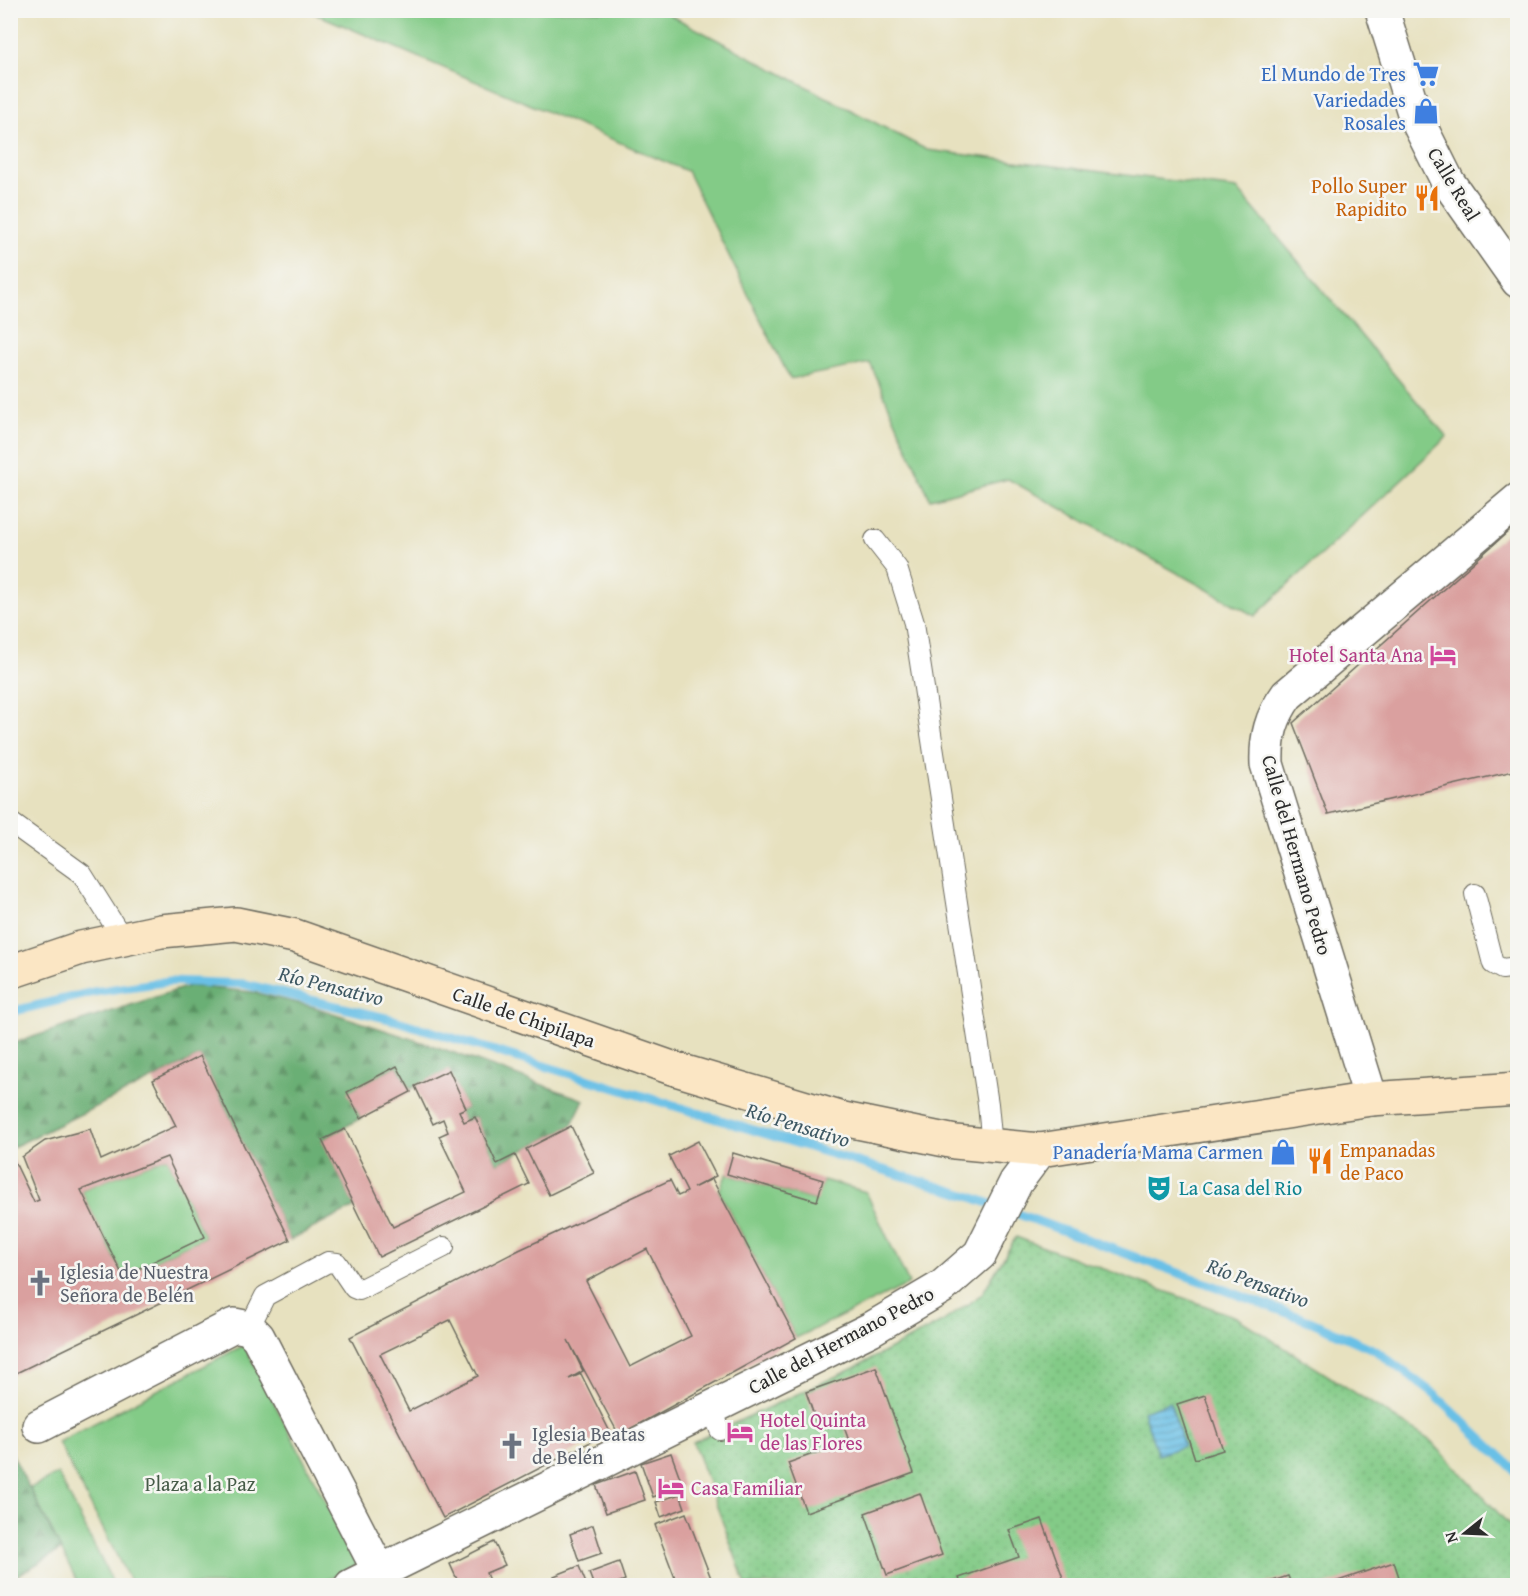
<svg xmlns="http://www.w3.org/2000/svg" width="1528" height="1596" viewBox="0 0 1528 1596" font-family="'Gentium Book Plus',serif">
<defs>
<pattern id="forest-firs" width="22" height="20" patternUnits="userSpaceOnUse" patternTransform="scale(1.5)"><rect width="22" height="20" fill="#6aaf74"/><path d="M5 1l3.5 6h-7zM16 11l3.5 6h-7z" fill="#578f5f"/></pattern>
<pattern id="garden-dots" width="8" height="8" patternUnits="userSpaceOnUse" patternTransform="scale(1.5)"><rect width="8" height="8" fill="#83cb87"/><path d="M2 2h.1M6 6h.1" fill="none" stroke="#71ae75" stroke-width="1.8" stroke-linecap="round"/></pattern>
<pattern id="water-rules" width="6" height="5" patternUnits="userSpaceOnUse" patternTransform="scale(1.5)"><rect width="6" height="5" fill="#69c0e6"/><path d="M0 2.5h6" fill="none" stroke="#579cbb"/></pattern>
</defs>
<rect width="100%" height="100%" fill="#f6f6f2"/>
<filter id="ink" filterUnits="userSpaceOnUse"><feTurbulence type="fractalNoise" baseFrequency=".0167" numOctaves="2"/><feDisplacementMap in="SourceGraphic" scale="12" xChannelSelector="R" yChannelSelector="G"/><feConvolveMatrix kernelMatrix="1 2 1 2 8 2 1 2 1" color-interpolation-filters="sRGB"/></filter>
<filter id="wash" filterUnits="userSpaceOnUse"><feTurbulence type="fractalNoise" baseFrequency=".008" numOctaves="4" result="noise"/><feDisplacementMap in="SourceGraphic" scale="24" xChannelSelector="R" yChannelSelector="G"/><feGaussianBlur stdDeviation="1.35" result="paint"/><feColorMatrix in="noise" values="0 0 0 0 0 0 0 0 0 0 0 0 0 0 0 0 0 1.4 0 .05"/><feComposite in="paint" operator="in"/></filter>
<g filter="url(#wash)">
<rect width="100%" height="100%" fill="#e7e1bf"/>
<g fill="#83cb87" stroke="#577b59" stroke-width="1.5">
<polygon points="309,11 668,11 670,15 927,150 1237,189 1447,437 1255,616 1008,479 930,499 870,363 790,379 687,171"/>
<polygon points="167,1157 205,1237 123,1276 81,1190"/>
<polygon points="727,1174 816,1201 823,1180 866,1192 909,1284 796,1338 719,1191"/>
<polygon points="244,1345 358,1564 318,1585 132,1585 58,1442"/>
<polygon points="58,1474 114,1585 79,1585 30,1488"/>
</g>
<g fill="url(#forest-firs)" stroke="#4a6d50" stroke-width="1.5">
<polygon points="189,986 252,992 314,1007 449,1051 584,1100 571,1126 497,1164 475,1117 464,1122 459,1111 466,1108 448,1071 410,1089 397,1066 348,1092 361,1118 322,1140 355,1207 290,1240 200,1056 11,1148 11,1044"/>
<polygon points="10,1450 61,1550 11,1579 10,1579"/>
</g>
<polygon fill="url(#garden-dots)" stroke="#577b59" stroke-width="1.5" points="1016,1237 1236,1317 1431,1441 1517,1533 1517,1585 746,1585 693,1442 854,1368 942,1322 982,1294"/>
<polygon fill="url(#water-rules)" stroke="#4a7688" stroke-width="1.5" points="1170,1402 1184,1446 1158,1455 1143,1411"/>
<g fill="none" stroke-linecap="round" stroke-linejoin="round">
<polyline stroke="#69c0e6" stroke-width="9" points="10,1012 94,992 170,981 244,984 394,1020 969,1196 1312,1322 1375,1350 1434,1394 1518,1473"/>
</g>
<g id="blocks">
<g fill="#daa09f" fill-rule="evenodd">
<polygon points="1518,523 1518,770 1328,814 1293,723"/>
<path d="M 200,1056 L 290,1240 L 10,1376 L 10,1152 L 34,1202 L 39,1200 L 22,1157 L 45,1141 L 90,1129 L 101,1160 L 176,1126 L 153,1080 ZM 167,1157 L 205,1237 L 123,1276 L 81,1190 Z"/>
<polygon points="397,1066 411,1092 361,1118 347,1092"/>
<polygon points="449,1070 466,1108 459,1111 464,1122 475,1117 497,1164 515,1155 529,1184 379,1257 322,1140 345,1129 393,1227 466,1192 439,1136 448,1132 443,1119 433,1124 415,1086"/>
<polygon points="571,1126 594,1173 549,1195 526,1149"/>
<path d="M 698,1141 L 716,1176 L 693,1188 L 712,1179 L 796,1338 L 619,1435 L 568,1340 L 583,1371 L 569,1379 L 581,1374 L 610,1432 L 443,1518 L 350,1337 L 519,1250 L 670,1180 L 678,1196 L 687,1192 L 669,1156 ZM 647,1249 L 691,1336 L 630,1367 L 586,1281 ZM 450,1320 L 478,1376 L 409,1411 L 380,1354 Z"/>
<polygon points="733,1153 823,1180 817,1201 727,1174"/>
<polygon points="876,1367 914,1473 806,1512 788,1463 849,1441 839,1413 816,1421 806,1392"/>
<polygon points="1205,1395 1223,1450 1195,1459 1177,1404"/>
<polygon points="671,1453 683,1486 653,1497 641,1463"/>
<polygon points="635,1471 645,1500 606,1513 596,1485"/>
<polygon points="920,1493 942,1555 887,1575 865,1513"/>
<polygon points="680,1494 685,1508 661,1517 656,1502"/>
<polygon points="686,1513 714,1586 678,1586 655,1525"/>
<polygon points="1042,1519 1066,1586 962,1586 959,1578 1019,1557 1009,1530"/>
<polygon points="593,1525 602,1553 579,1561 570,1534"/>
<polygon points="494,1542 505,1565 486,1573 491,1586 460,1586 450,1564"/>
<polygon points="619,1562 625,1580 610,1586 594,1586 589,1573"/>
<polygon points="1394,1562 1402,1586 1326,1586 1326,1585"/>
<polygon points="579,1566 587,1586 558,1586 554,1576"/>
<polygon points="1288,1576 1292,1586 1261,1586 1261,1585"/>
</g>
</g>
</g>
<g filter="url(#ink)">
<use href="#blocks" fill-opacity="0" stroke="#6d6b5f" stroke-width="1.5"/>
<g fill="none" stroke-linecap="round" stroke-linejoin="round">
<g stroke="#6d6b5f" stroke-width="22">
<g id="service">
<polyline points="875,540 897,568 914,623 988,1104 992,1146"/>
<polyline points="10,822 82,874 123,939"/>
<polyline points="1475,894 1493,964 1502,969 1518,967"/>
<polyline points="249,1328 265,1296 328,1262 337,1263 354,1288 359,1290 444,1247"/>
<polyline points="711,1407 720,1430"/>
</g>
</g>
<g stroke="#6d6b5f" stroke-width="36">
<g id="minor">
<path d="M 1371,1099 L 1267,764 C 1266,737 1271,717 1287,695 L 1518,500"/>
<polyline points="39,1426 234,1325 249,1328 258,1337 379,1571"/>
<polyline points="351,1586 871,1329 942,1287 980,1254 1016,1182 1040,1150"/>
</g>
</g>
<g stroke="#6d6b5f" stroke-width="36">
<polyline id="tertiary" points="1382,10 1415,116 1448,182 1518,281"/>
</g>
<g stroke="#6d6b5f" stroke-width="36">
<polyline id="secondary" points="10,972 81,948 161,931 236,924 295,936 672,1068 843,1119 955,1142 1040,1150 1371,1099 1518,1089"/>
</g>
<use href="#service" stroke="#fff" stroke-width="20"/>
<use href="#minor" stroke="#fff" stroke-width="33"/>
<use href="#tertiary" stroke="#fff" stroke-width="33"/>
<use href="#secondary" stroke="#fbe6c4" stroke-width="33"/>
</g>
</g>
<defs>
<g id="supermarket-bare" transform="scale(2.07)"><path d="M-6-5.5h2.5l.6 2H6L4.5 2H-2.5L-4.4-4H-6ZM-1.5 3.2a1.3 1.3 0 1 0 .1 0ZM3 3.2a1.3 1.3 0 1 0 .1 0Z" fill="#3f7fe0" stroke="#f6f6f2" stroke-width="2.5" paint-order="stroke"/></g>
<g id="shop-bare" transform="scale(2.07)"><path d="M-5-2.5h2.3a2.7 3.5 0 0 1 5.4 0H5L5.5 6h-11ZM-1.5-2.5h3a1.5 2.3 0 0 0-3 0Z" fill="#3f7fe0" stroke="#f6f6f2" stroke-width="2.5" paint-order="stroke"/></g>
<g id="restaurant-bare" transform="scale(2.07)"><path d="M-5-6h1v4h1v-4h1v4h1v-4h1v5L-1.5 .5V6h-2V.5L-5-1ZM5-6V6H3V1.5H1.5Q1.5-4 5-6Z" fill="#e8710a" stroke="#f6f6f2" stroke-width="2.5" paint-order="stroke"/></g>
<g id="hotel-bare" transform="scale(2.07)"><path d="M-6-4.5h1.5V1H6V5H4.5V3h-9V5H-6ZM-4 0a1.8 1.8 0 1 1 3.6 0ZM.5 0V-2.5h3Q6-2.5 6 0Z" fill="#d1479c" stroke="#f6f6f2" stroke-width="2.5" paint-order="stroke"/></g>
<g id="theatre-bare" transform="scale(2.07)"><path d="M-5-5.5Q0-4 5-5.5V0Q5 5 0 6Q-5 5-5 0ZM-3.3-2.5H-1v1.5H-3.3ZM1-2.5H3.3v1.5H1ZM-2.8 1Q0 5.5 2.8 1Z" fill="#0f9aa8" stroke="#f6f6f2" stroke-width="2.5" paint-order="stroke"/></g>
<g id="church-bare" transform="scale(2.07)"><path d="M-1.2-6h2.4v3.5h3.3v2.4h-3.3V6h-2.4V-.1h-3.3v-2.4h3.3Z" fill="#6b7280" stroke="#f6f6f2" stroke-width="2.5" paint-order="stroke"/></g>
</defs>
<g fill-rule="evenodd">
<use href="#supermarket-bare" x="1426" y="74"/>
<use href="#shop-bare" x="1426" y="111"/>
<use href="#restaurant-bare" x="1427" y="198"/>
<use href="#hotel-bare" x="1443" y="655"/>
<use href="#shop-bare" x="1283" y="1152"/>
<use href="#restaurant-bare" x="1320" y="1161"/>
<use href="#theatre-bare" x="1159" y="1188"/>
<use href="#church-bare" x="40" y="1283"/>
<use href="#hotel-bare" x="740" y="1432"/>
<use href="#church-bare" x="512" y="1446"/>
<use href="#hotel-bare" x="671" y="1488"/>
</g>
<g text-anchor="middle" stroke-width="5" stroke-linejoin="round" paint-order="stroke">
<g font-size="20" fill="#366cbe" stroke="#f6f6f2" text-anchor="end">
<text x="1406" y="81">El Mundo de Tres</text>
<text x="1406" y="107">Variedades<tspan x="1406" dy="23">Rosales</tspan></text>
<text x="1263" y="1159">Panadería Mama Carmen</text>
</g>
<g font-size="20" fill="#2b2b2b" stroke="#f6f6f2">
<text transform="translate(1454 184) rotate(59)" y="7">Calle Real</text>
<text transform="translate(1297 855) rotate(74)" y="7">Calle del Hermano Pedro</text>
<text transform="translate(524 1017) rotate(19)" y="7">Calle de Chipilapa</text>
<text transform="translate(841 1340) rotate(-28)" y="7">Calle del Hermano Pedro</text>
</g>
<g font-size="20" fill="#c56008" stroke="#f6f6f2" text-anchor="end">
<text x="1407" y="193">Pollo Super<tspan x="1407" dy="23">Rapidito</tspan></text>
<text x="1340" y="1157" text-anchor="start">Empanadas<tspan x="1340" dy="23">de Paco</tspan></text>
</g>
<g font-size="20" fill="#b23c85" stroke="#f6f6f2" text-anchor="start">
<text x="1423" y="662" text-anchor="end">Hotel Santa Ana</text>
<text x="760" y="1427">Hotel Quinta<tspan x="760" dy="23">de las Flores</tspan></text>
<text x="691" y="1495">Casa Familiar</text>
</g>
<g font-size="20" fill="#0d838f" stroke="#f6f6f2" text-anchor="start">
<text x="1179" y="1195">La Casa del Rio</text>
</g>
<g font-size="20" fill="#5b616d" stroke="#f6f6f2" text-anchor="start">
<text x="60" y="1279">Iglesia de Nuestra<tspan x="60" dy="23">Señora de Belén</tspan></text>
<text x="532" y="1441">Iglesia Beatas<tspan x="532" dy="23">de Belén</tspan></text>
</g>
<g font-size="20" fill="#455b47" stroke="#f6f6f2">
<text x="200" y="1491">Plaza a la Paz</text>
</g>
<g font-size="21" font-style="italic" fill="#3e5863" stroke="#f6f6f2">
<text transform="translate(331 986) rotate(14)" y="7">Río Pensativo</text>
<text transform="translate(798 1125) rotate(17)" y="7">Río Pensativo</text>
<text transform="translate(1258 1283) rotate(20)" y="7">Río Pensativo</text>
</g>
</g>
<rect width="1528" height="1596" fill="none" stroke="#f6f6f2" stroke-width="36"/>
<g transform="translate(1465 1533) rotate(252)" stroke="#f6f6f2" stroke-width="4.5" paint-order="stroke">
<path d="M0-4.5L10 22L0 15L-10 22Z" fill="#2b2b2b"/>
<text y="-9" font-size="16" font-weight="bold" text-anchor="middle" fill="#2b2b2b">N</text>
</g>
</svg>
